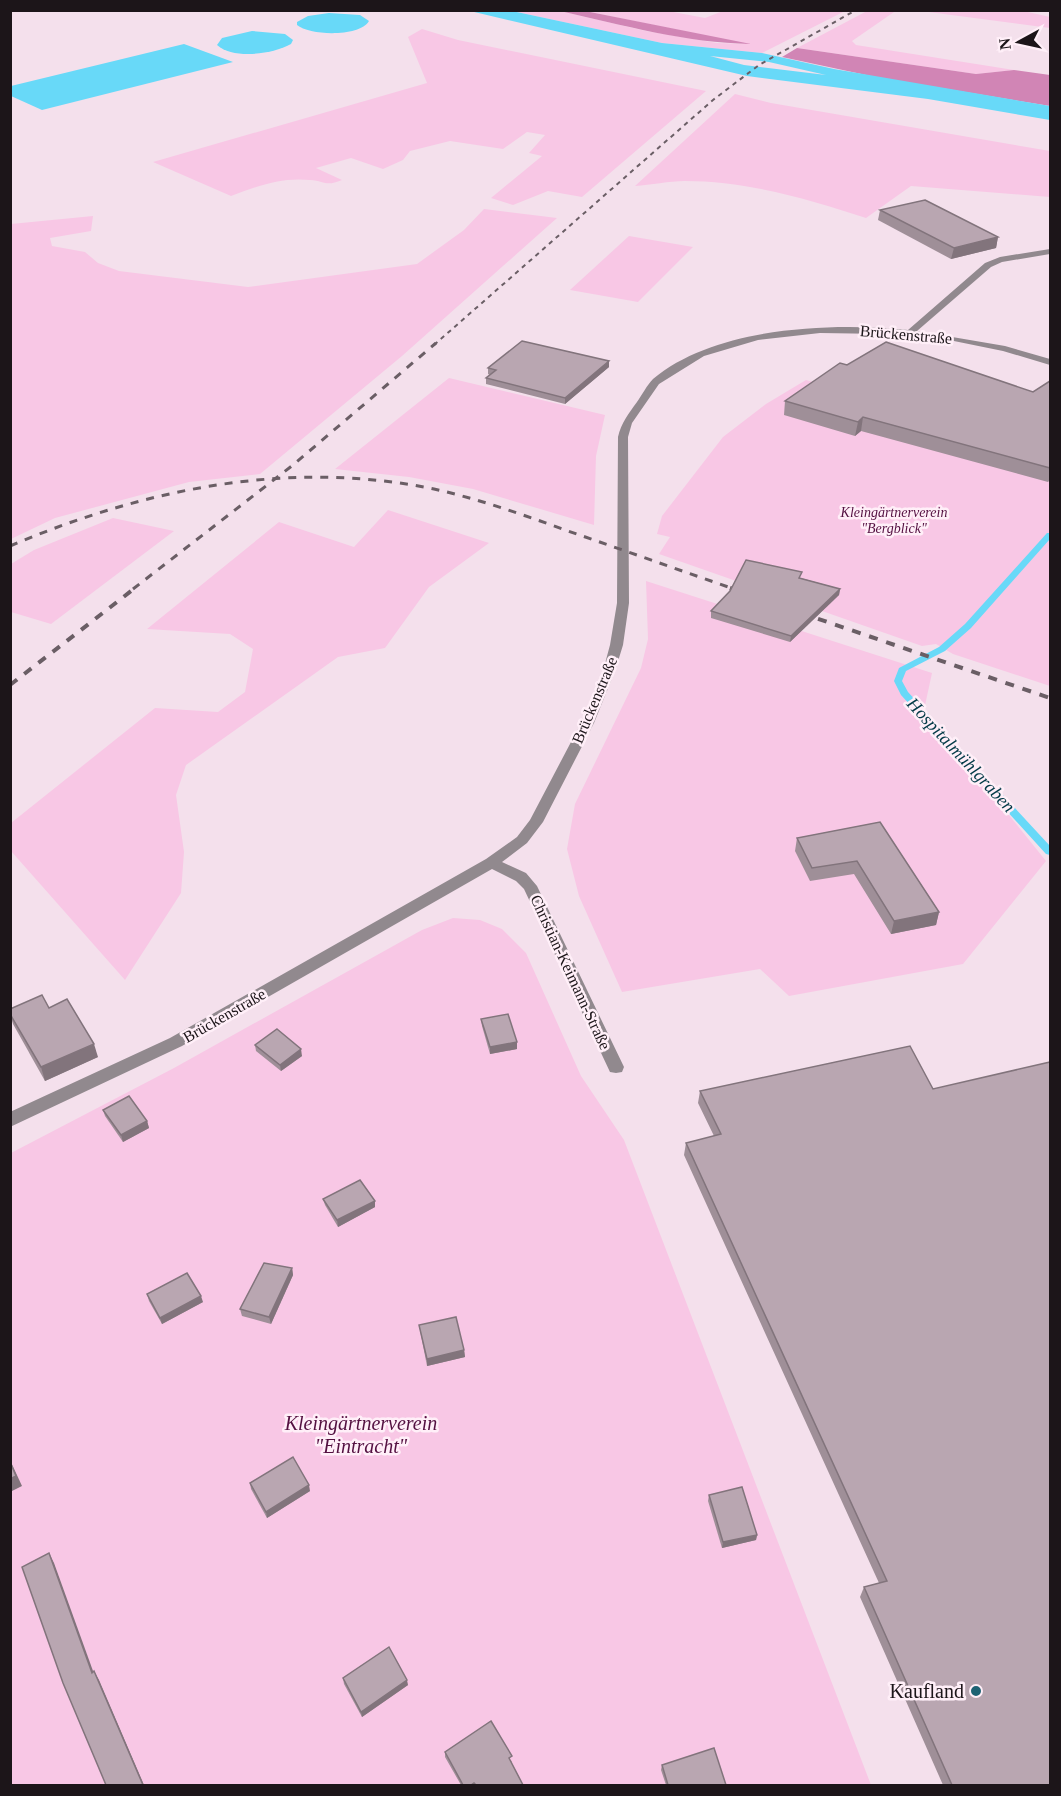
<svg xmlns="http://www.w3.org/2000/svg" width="1061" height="1796" viewBox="0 0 1061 1796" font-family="Georgia,serif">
<rect width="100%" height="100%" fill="#f4e0ec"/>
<g fill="#f8c7e5">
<polygon points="512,11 560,11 646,31 717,43 746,44 585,11 668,11 705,18 723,11 845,11 762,53 662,43"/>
<polygon points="867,11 894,12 852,41 856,45 1014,70 976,74 797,48"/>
<polygon points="921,11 1019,10 1050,17 1050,28"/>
<path d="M 422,29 L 458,40 L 706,91 L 582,197 L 548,191 L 513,205 L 491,198 L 542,156 L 529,153 L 545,135 L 527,132 L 503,149 L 450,141 L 410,151 L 403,160 L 383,169 L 351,158 L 316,168 L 342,180 C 326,187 325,181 310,180 C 282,177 257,186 231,196 L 153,162 L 427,83 L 408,37 Z"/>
<path d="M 735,94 L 771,103 L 1050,151 L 1050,197 L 911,186 L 866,218 C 809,199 746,181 685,181 C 669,181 651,185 635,186 Z"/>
<polygon points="484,209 557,218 402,356 260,474 189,482 55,518 11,539 11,224 93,216 91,231 50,238 52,246 85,252 98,263 119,271 248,287 417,264 464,230"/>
<polygon points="629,236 693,247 638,302 570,290"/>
<polygon points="449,378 605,415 596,456 594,525 473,489 409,477 335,469"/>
<polygon points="806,380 995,434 1050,455 1050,686 953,654 936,644 922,646 659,554 670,537 657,534 662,516 723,437 766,404"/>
<polygon points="388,510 489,543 429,587 385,648 338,657 186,765 176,795 184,852 181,893 125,980 11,851 11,823 155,708 218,712 245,692 253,649 230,634 147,629 279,522 354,547"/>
<polygon points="113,518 174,531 51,624 11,612 11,564 34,550"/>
<polygon points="646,581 932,673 924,710 1046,861 963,964 789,996 760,969 622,992 579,896 567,849 575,804 641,668 648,639"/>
<polygon points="453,918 480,920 502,929 526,953 581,1076 624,1140 871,1785 11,1786 11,1153 174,1068 422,930"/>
</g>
<g fill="#d185b5">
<path d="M 560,11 L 585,11 L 751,44 C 686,43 623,25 560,11 Z"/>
<polygon points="797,48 976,74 1014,70 1050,75 1050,106 880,78 782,57"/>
</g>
<g fill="#68d9f8" fill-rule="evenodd">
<path d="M 470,11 L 512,11 L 662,43 L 762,53 L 834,69 L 1050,106 L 1050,120 L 928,99 L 747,76 ZM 710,56 L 769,62 L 826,75 L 744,65 Z"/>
<path d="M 329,13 L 360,15 L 369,21 C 360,37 310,36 297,25 L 297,22 L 308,16 Z"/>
<path d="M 252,31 L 285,34 L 293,40 L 291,44 C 273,54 234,60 217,45 L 222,38 Z"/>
<polygon points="184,44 233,62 42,110 11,96 11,86"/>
</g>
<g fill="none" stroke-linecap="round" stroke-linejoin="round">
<polygon fill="#68d9f8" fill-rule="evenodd" points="1047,533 1050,533 1050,539 971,628 945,651 906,671 902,681 908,692 1050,846 1050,855 1046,854 901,695 894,681 899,668 939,647 965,624"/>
<path fill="#91898e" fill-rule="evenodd" d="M 1050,249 L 1050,254 L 1002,262 L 991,267 L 917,331 L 1005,346 L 1050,359 L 1050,365 L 1003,351 L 949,340 L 885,334 L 820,333 L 758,340 L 704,356 L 659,384 L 632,423 L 628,437 L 629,603 L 623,645 L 615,671 L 594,723 L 543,822 L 527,843 L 502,862 L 526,873 L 537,886 L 624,1067 L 622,1072 L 616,1073 L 610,1072 L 524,889 L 516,881 L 492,869 L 182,1046 L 10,1127 L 10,1112 L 170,1038 L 486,859 L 517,837 L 530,820 L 581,723 L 603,671 L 610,645 L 617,603 L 618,437 C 621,423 629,413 637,402 C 642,395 647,385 653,379 C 715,327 831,322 908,330 L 985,263 L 1000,257 Z"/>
<polyline stroke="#6a5e65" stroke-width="2" stroke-dasharray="4.5 4.5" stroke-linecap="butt" points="434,345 713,100 759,65 856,10"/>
<g stroke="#6a5e65" stroke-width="3" stroke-dasharray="8 8" stroke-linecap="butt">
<path d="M 10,546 C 144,489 289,459 434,489 C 479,499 524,515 568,531 C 623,550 679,570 734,589"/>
<polyline points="133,589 293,465 436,343"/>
</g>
<g stroke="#6a5e65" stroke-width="4" stroke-dasharray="9 9" stroke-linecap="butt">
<polyline points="730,588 747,594"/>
<polyline points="801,613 1050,698"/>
<polyline points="10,685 135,588"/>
</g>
</g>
<g fill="#9f8f98">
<polygon points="880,210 998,237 996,248 951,259 878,220"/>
<polygon points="847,365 1033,392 1050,381 1050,480 1048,482 861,431 855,436 784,415 785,401"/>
<polygon points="609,367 565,404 486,384 486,378 490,375 488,374 488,368"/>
<polygon points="801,578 840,589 839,595 790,642 711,618 711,611"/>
<polygon points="880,822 939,912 936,925 891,934 854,874 810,881 795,851 797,838"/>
<polygon points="10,1014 98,1057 45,1081 13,1024"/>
<polygon points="481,1019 517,1049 490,1054 482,1026"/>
<polygon points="255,1045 302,1056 281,1071 256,1051"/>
<polygon points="700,1091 1050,1785 943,1785 860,1597 864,1587 879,1583 684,1155 686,1143 714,1136 698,1103"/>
<polygon points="103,1110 147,1121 149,1128 123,1142 105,1116"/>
<polygon points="323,1199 375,1201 375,1207 338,1227 325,1205"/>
<polygon points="292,1268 293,1275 271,1324 242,1316 240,1309"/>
<polygon points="147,1294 203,1302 162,1324 149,1301"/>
<polygon points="419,1325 464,1350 465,1357 427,1366"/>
<polygon points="250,1483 310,1491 267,1518 251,1489"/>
<polygon points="709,1495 757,1535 756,1540 722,1548 708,1501"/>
<polygon points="343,1678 408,1685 362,1717 344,1684"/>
<polygon points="445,1752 512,1761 511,1762 523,1785 461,1785 445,1757"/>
<polygon points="662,1765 726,1785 666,1785 661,1770"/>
</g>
<g fill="#82747c">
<polygon points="998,237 996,248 951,259 954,248"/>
<polygon points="609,361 609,367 565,404 565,398"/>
<polygon points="863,417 861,431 855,436 858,422"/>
<polygon points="840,589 839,595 790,642 791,636"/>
<polygon points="939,912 936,925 891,934 894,921"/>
<polygon points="517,1042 517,1049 490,1054 490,1047"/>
<polygon points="94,1044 98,1057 45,1081 41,1067"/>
<polygon points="301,1049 302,1056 281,1071 280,1065"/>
<polygon points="147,1121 149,1128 123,1142 121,1135"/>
<polygon points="375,1201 375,1207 338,1227 337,1220"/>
<polygon points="292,1268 293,1275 271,1324 269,1317"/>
<polygon points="201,1296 203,1302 162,1324 160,1318"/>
<polygon points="464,1350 465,1357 427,1366 427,1359"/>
<polygon points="10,1460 22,1486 10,1492"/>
<polygon points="309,1485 310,1491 267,1518 266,1512"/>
<polygon points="757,1535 756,1540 722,1548 723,1542"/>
<polygon points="49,1553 54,1563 97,1682 92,1673"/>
<polygon points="94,1671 99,1680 144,1785 143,1785"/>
<polygon points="407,1680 408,1685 362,1717 361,1712"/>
</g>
<g fill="#b9a6b1" stroke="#82747c" stroke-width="1.5">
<polygon points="925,200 998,237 954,248 880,210"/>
<polygon points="522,341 609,361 565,398 486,378 496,370 488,368"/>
<polygon points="886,342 1033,392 1050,381 1050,468 863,417 858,422 785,401 840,363 847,365"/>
<polygon points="746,560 802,572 799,578 840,589 791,636 711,611 730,591"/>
<polygon points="880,822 939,912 894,921 857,861 812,868 797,838"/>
<polygon points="42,995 49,1008 67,999 94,1044 41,1067 10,1014 10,1009"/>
<polygon points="508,1014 517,1042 490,1047 481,1019"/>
<polygon points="277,1029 301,1049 280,1065 255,1045"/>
<polygon points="910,1046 933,1089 1050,1062 1050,1785 952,1785 864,1587 887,1581 686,1143 721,1134 700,1091"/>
<polygon points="129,1096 147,1121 121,1135 103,1110"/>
<polygon points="360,1180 375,1201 337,1220 323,1199"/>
<polygon points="264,1263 292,1268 269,1317 240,1309"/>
<polygon points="187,1273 201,1296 160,1318 147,1294"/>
<polygon points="456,1317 464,1350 427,1359 419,1325"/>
<polygon points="293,1457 309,1485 266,1512 250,1483"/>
<polygon points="10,1462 16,1476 10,1479"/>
<polygon points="742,1487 757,1535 723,1542 709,1495"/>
<polygon points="49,1553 92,1673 94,1671 143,1785 106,1785 63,1683 22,1567"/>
<polygon points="389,1647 407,1680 361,1712 343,1678"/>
<polygon points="491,1721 512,1756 509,1758 523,1785 476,1785 474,1783 471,1785 463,1785 445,1752"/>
<polygon points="714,1748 726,1785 668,1785 662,1765"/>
</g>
<circle fill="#1d6273" stroke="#ffeff8" stroke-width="2" cx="976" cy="1691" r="6"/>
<g text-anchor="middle" stroke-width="5" stroke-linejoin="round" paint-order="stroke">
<g font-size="14" font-style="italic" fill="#541041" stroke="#ffeff8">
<text x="894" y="517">Kleingärtnerverein<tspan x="894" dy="16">"Bergblick"</tspan></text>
</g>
<g font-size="16" fill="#1c1519" stroke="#ffeff8">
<text transform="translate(906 334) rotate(5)" y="6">Brückenstraße</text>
<text transform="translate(594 700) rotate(-67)" y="6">Brückenstraße</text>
<text transform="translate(571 972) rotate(65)" y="6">Christian-Keimann-Straße</text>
<text transform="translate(224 1015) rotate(-30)" y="6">Brückenstraße</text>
</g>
<g font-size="18" font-style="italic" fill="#033a47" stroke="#ffeff8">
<text transform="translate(961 755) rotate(47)" y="6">Hospitalmühlgraben</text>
</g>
<g font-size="20" font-style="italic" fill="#541041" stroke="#ffeff8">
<text x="361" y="1430">Kleingärtnerverein<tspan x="361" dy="23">"Eintracht"</tspan></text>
</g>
<g font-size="20" fill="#1c1519" stroke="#ffeff8" text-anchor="end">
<text x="964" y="1698">Kaufland</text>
</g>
</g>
<rect width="1061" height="1796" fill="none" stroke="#1c1519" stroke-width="24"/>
<g transform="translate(1019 42) rotate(262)" stroke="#ffeff8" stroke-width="4.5" paint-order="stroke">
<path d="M0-4.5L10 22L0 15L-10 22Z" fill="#1c1519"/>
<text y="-9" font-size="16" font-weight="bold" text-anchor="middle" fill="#1c1519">N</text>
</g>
</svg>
